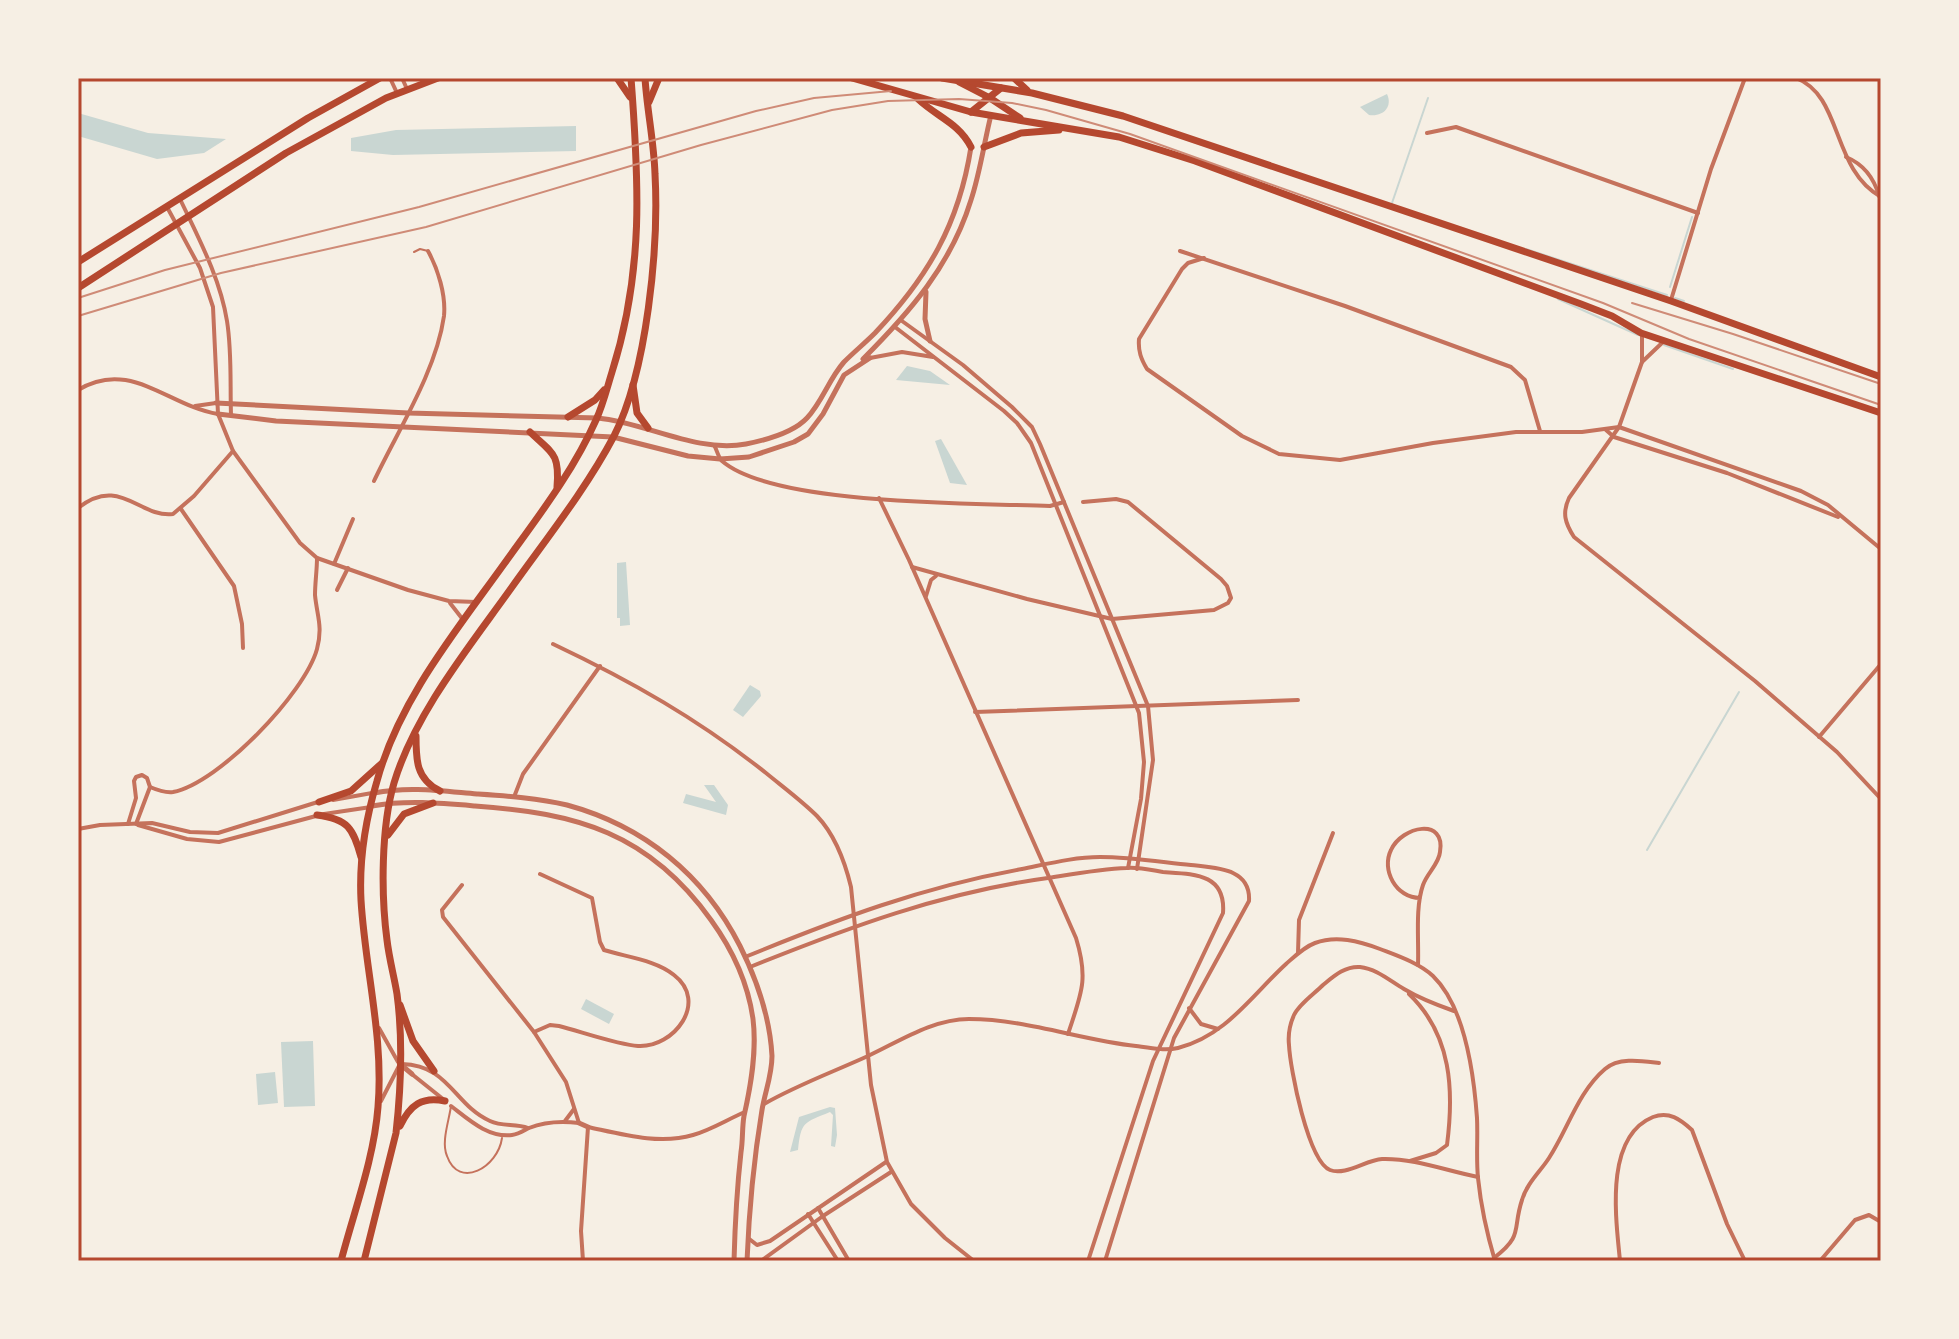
<svg xmlns="http://www.w3.org/2000/svg" width="1959" height="1339" viewBox="0 0 1959 1339" font-family="Rubik,sans-serif">
<rect width="100%" height="100%" fill="#f6efe4"/>
<g fill="#c9d6d2">
<path d="M 1387,94 C 1393,107 1383,117 1369,115 L 1360,107 Z"/>
<polygon points="78,113 148,133 226,139 204,153 157,159 78,136"/>
<polygon points="576,126 576,151 393,155 351,151 351,138 396,130"/>
<polygon points="907,366 930,371 950,385 896,380"/>
<polygon points="941,439 967,485 950,483 935,441"/>
<polygon points="626,562 630,625 620,626 620,618 617,618 617,563"/>
<polygon points="750,685 760,691 761,696 743,717 733,710"/>
<polygon points="704,785 714,785 728,805 726,815 683,803 686,794 716,802"/>
<polygon points="586,999 614,1014 609,1024 581,1009"/>
<polygon points="313,1041 315,1106 284,1107 281,1042"/>
<polygon points="275,1072 278,1103 258,1105 256,1074"/>
<path d="M 830,1107 L 835,1108 L 837,1135 L 835,1147 L 831,1146 L 833,1115 L 830,1112 C 804,1123 801,1121 798,1150 L 790,1152 L 799,1117 Z"/>
</g>
<g fill="none" stroke-linecap="round" stroke-linejoin="round">
<g stroke="#c9d6d2" stroke-width="2">
<polyline points="1392,203 1428,98"/>
<polyline points="1526,249 1667,295"/>
<polyline points="1670,287 1692,217"/>
<polyline points="1675,298 1684,301"/>
<polyline points="1558,299 1638,335"/>
<polyline points="1664,345 1733,369"/>
<polyline points="1647,850 1739,692"/>
</g>
<g stroke="#c5725c" stroke-width="2">
<polyline points="414,252 420,249 428,251"/>
<path d="M 451,1106 C 449,1121 441,1142 447,1156 C 459,1190 498,1167 502,1138"/>
</g>
<g stroke="#c5725c" stroke-width="4">
<polyline points="390,78 397,93"/>
<polyline points="402,78 407,89"/>
<path d="M 1796,78 C 1843,96 1831,169 1881,197"/>
<polyline points="1427,133 1456,127 1698,213"/>
<path d="M 1846,157 C 1863,164 1874,178 1879,196"/>
<path d="M 180,199 C 199,239 220,278 227,321 C 232,352 230,384 231,415"/>
<polyline points="167,207 200,268 213,307 218,414 233,451 300,543 317,558 408,590 449,601 476,602"/>
<polyline points="1180,251 1345,306 1511,367 1525,380 1540,431"/>
<path d="M 1204,258 L 1188,263 L 1182,269 L 1139,339 C 1138,351 1141,359 1147,369 L 1242,436 L 1279,454 L 1340,460 L 1433,443 L 1516,432 L 1582,432 L 1619,427 L 1801,491 L 1828,505 L 1881,549"/>
<polyline points="1671,300 1711,169 1745,78"/>
<polyline points="902,321 963,365 1012,407 1032,427 1040,444 1148,706 1153,760 1137,869"/>
<polyline points="895,327 1004,411 1017,423 1031,443 1139,713 1144,762 1141,799 1128,868"/>
<path d="M 1642,335 L 1642,362 L 1619,427 L 1569,498 C 1562,513 1565,523 1574,537 L 1755,681 L 1837,752 L 1881,799"/>
<polyline points="870,358 902,352 933,357"/>
<polyline points="1642,362 1663,342"/>
<path d="M 78,390 C 130,358 168,406 218,414"/>
<polyline points="195,406 216,403"/>
<polyline points="1606,430 1614,437 1727,473 1838,517"/>
<path d="M 714,445 C 717,450 718,457 722,461 C 774,506 977,503 1050,506 L 1064,502"/>
<path d="M 374,481 C 398,430 436,372 444,316 C 446,295 438,269 428,251"/>
<path d="M 879,498 L 909,560 L 1076,938 C 1089,980 1081,994 1068,1034"/>
<path d="M 78,508 C 120,475 139,518 173,514 L 194,496 L 233,451"/>
<polyline points="181,509 234,586 242,624 243,648"/>
<polyline points="334,564 353,519"/>
<polyline points="912,567 1027,599 1112,619 1214,610 1228,603 1231,598 1227,586 1221,579 1128,502 1116,499 1083,502"/>
<polyline points="337,590 348,568"/>
<polyline points="926,596 931,580 936,576"/>
<polyline points="450,603 464,621"/>
<path d="M 553,644 C 631,681 698,719 766,773 C 783,787 802,801 817,816 C 836,836 845,862 851,887 L 871,1085 L 887,1162 L 911,1204 L 945,1238 L 974,1261"/>
<polyline points="975,712 1298,700"/>
<polyline points="1819,737 1881,664"/>
<path d="M 150,787 C 157,790 165,793 173,792 C 219,783 305,693 317,649 C 323,626 317,616 315,595 C 315,583 317,570 317,558"/>
<polyline points="514,797 523,774 600,666"/>
<polyline points="333,800 372,793"/>
<polyline points="324,814 371,807"/>
<polyline points="128,824 136,798 134,781 136,777 142,775 147,778 150,787 136,824"/>
<polyline points="138,825 187,839 219,842 316,816"/>
<polyline points="78,829 100,825 152,823 190,832 218,833 321,801"/>
<polyline points="1298,953 1299,920 1333,833"/>
<path d="M 745,957 C 838,919 922,887 1022,869 C 1047,864 1074,857 1100,857 C 1130,857 1161,862 1191,865 C 1216,868 1251,868 1249,901 L 1174,1038 L 1105,1261"/>
<path d="M 1418,965 C 1419,940 1415,908 1423,885 C 1427,873 1439,864 1440,852 C 1446,817 1402,826 1391,850 C 1381,870 1396,898 1420,898"/>
<path d="M 750,967 C 847,928 943,892 1048,878 C 1073,874 1100,869 1127,868 C 1138,867 1151,870 1163,872 C 1193,874 1226,873 1223,913 L 1153,1061 L 1088,1261"/>
<path d="M 1409,994 C 1452,1035 1454,1091 1447,1145 L 1436,1153 L 1410,1161"/>
<polyline points="1189,1008 1201,1024 1218,1029"/>
<path d="M 1454,1011 C 1437,1005 1419,998 1404,989 C 1390,981 1377,969 1360,967 C 1345,966 1334,976 1323,985 C 1314,994 1299,1004 1294,1015 C 1290,1024 1288,1036 1289,1045 C 1290,1068 1308,1161 1330,1170 C 1345,1176 1366,1160 1382,1159 C 1414,1158 1447,1171 1478,1177"/>
<polyline points="379,1028 398,1062"/>
<path d="M 534,1032 L 550,1025 L 559,1026 C 579,1031 619,1045 638,1046 C 674,1048 709,1002 674,975 C 656,960 626,957 604,950 L 600,942 L 592,898 L 540,874"/>
<path d="M 402,1064 C 449,1065 454,1105 490,1121 C 502,1127 516,1123 528,1128"/>
<polyline points="413,1075 443,1099"/>
<polyline points="381,1101 400,1064"/>
<path d="M 764,1104 C 797,1085 833,1072 868,1056 C 900,1041 933,1019 969,1019 C 1025,1019 1081,1040 1136,1046 C 1150,1048 1165,1051 1178,1048 C 1226,1036 1252,995 1286,964 C 1295,956 1304,947 1315,943 C 1336,935 1359,941 1380,949 C 1398,956 1419,963 1433,976 C 1465,1007 1474,1076 1477,1118 C 1478,1138 1476,1158 1478,1178 C 1481,1207 1487,1234 1495,1261"/>
<path d="M 451,1106 C 468,1119 488,1138 512,1135 C 519,1134 523,1131 529,1128 C 544,1122 563,1121 579,1123 L 566,1082 L 534,1032 L 443,917 L 442,910 L 462,885"/>
<polyline points="565,1121 574,1109"/>
<polyline points="818,1208 849,1261"/>
<polyline points="808,1214 838,1261"/>
<polyline points="748,1238 757,1245 770,1241 886,1162"/>
<path d="M 1494,1258 C 1524,1235 1512,1230 1522,1200 C 1527,1183 1540,1172 1549,1158 C 1568,1129 1578,1092 1605,1069 C 1619,1057 1642,1061 1659,1063"/>
<path d="M 583,1261 L 581,1231 L 588,1127 C 621,1134 659,1145 693,1135 C 711,1130 728,1119 745,1112"/>
<polyline points="761,1261 823,1216 891,1172"/>
<path d="M 1620,1261 C 1616,1219 1604,1137 1653,1117 C 1669,1111 1680,1119 1692,1130 L 1727,1224 L 1745,1261"/>
<polyline points="1820,1261 1855,1220 1869,1215 1881,1222"/>
</g>
<g stroke="#c5725c" stroke-width="5">
<polyline points="926,292 925,319 930,341"/>
<path d="M 863,359 C 910,312 951,265 971,200 C 980,173 984,143 991,115"/>
<path d="M 216,403 L 408,413 L 598,418 C 647,423 696,453 746,444 C 766,440 793,433 807,418 C 822,402 829,379 844,362 C 854,352 865,343 875,333 C 928,277 959,224 971,147"/>
<polyline points="218,414 276,421 613,437 688,456 720,459 749,457 794,442 808,434 823,414 844,375 870,358"/>
<path d="M 374,793 C 409,786 442,791 477,794 C 507,796 538,798 567,805 C 644,826 704,875 740,946 C 757,980 770,1018 772,1056 C 772,1075 765,1092 762,1110 C 754,1158 749,1212 747,1261"/>
<path d="M 372,806 C 406,800 440,803 475,806 C 577,813 649,833 711,920 C 732,949 748,983 753,1019 C 757,1051 751,1085 744,1116 C 742,1127 743,1140 741,1152 C 737,1188 735,1224 734,1261"/>
<polyline points="400,1064 412,1074"/>
<polyline points="579,1123 588,1127"/>
</g>
<g stroke="#b5482f" stroke-width="7">
<polyline points="617,78 630,97"/>
<polyline points="852,78 971,112 1119,137 1195,161 1581,304 1612,316 1641,333 1881,413"/>
<polyline points="942,78 1032,93 1123,116 1671,301 1881,377"/>
<polyline points="1014,78 1027,90"/>
<polyline points="959,82 990,98 1020,118"/>
<path d="M 918,99 C 937,117 959,123 971,147"/>
<polyline points="649,102 659,78"/>
<polyline points="971,112 1001,88"/>
<polyline points="984,147 1021,133 1059,130"/>
<polyline points="78,262 308,118 380,78"/>
<polyline points="78,288 286,153 386,98 438,78"/>
<polyline points="633,385 637,413 648,428"/>
<polyline points="568,417 595,400 604,390"/>
<path d="M 530,432 C 552,453 560,453 557,487"/>
<path d="M 416,736 C 416,760 416,779 440,791"/>
<polyline points="319,802 351,791 381,764"/>
<path d="M 317,815 C 348,819 353,828 361,857"/>
<polyline points="388,835 404,814 433,803"/>
<polyline points="400,1005 413,1041 434,1071"/>
<path d="M 400,1126 C 410,1105 422,1096 445,1101"/>
<path d="M 341,1261 C 354,1211 374,1159 378,1107 C 384,1037 365,969 361,900 C 359,861 366,818 377,781 C 399,700 456,631 504,564 C 537,518 573,472 596,420 C 603,405 607,388 612,372 C 644,271 639,182 631,78"/>
<path d="M 364,1261 L 396,1133 C 401,1088 403,1039 397,994 C 394,976 389,958 387,940 C 381,895 381,827 394,783 C 415,713 470,646 512,587 C 547,538 586,489 614,436 C 647,371 659,247 655,174 C 654,142 647,110 645,78"/>
</g>
<g stroke="#cf8b77" stroke-width="2">
<polyline points="78,298 165,270 419,207 756,111 814,98 891,91"/>
<polyline points="1632,303 1733,334 1881,384"/>
<polyline points="78,316 221,273 426,227 701,145 832,110 888,101 959,99 1012,103 1046,110 1130,134 1603,303 1689,339 1881,405"/>
</g>
</g>
<rect width="1959" height="1339" fill="none" stroke="#f6efe4" stroke-width="160"/>
<rect x="80" y="80" width="1799" height="1179" fill="none" stroke="#b5482f" stroke-width="3"/>
</svg>
